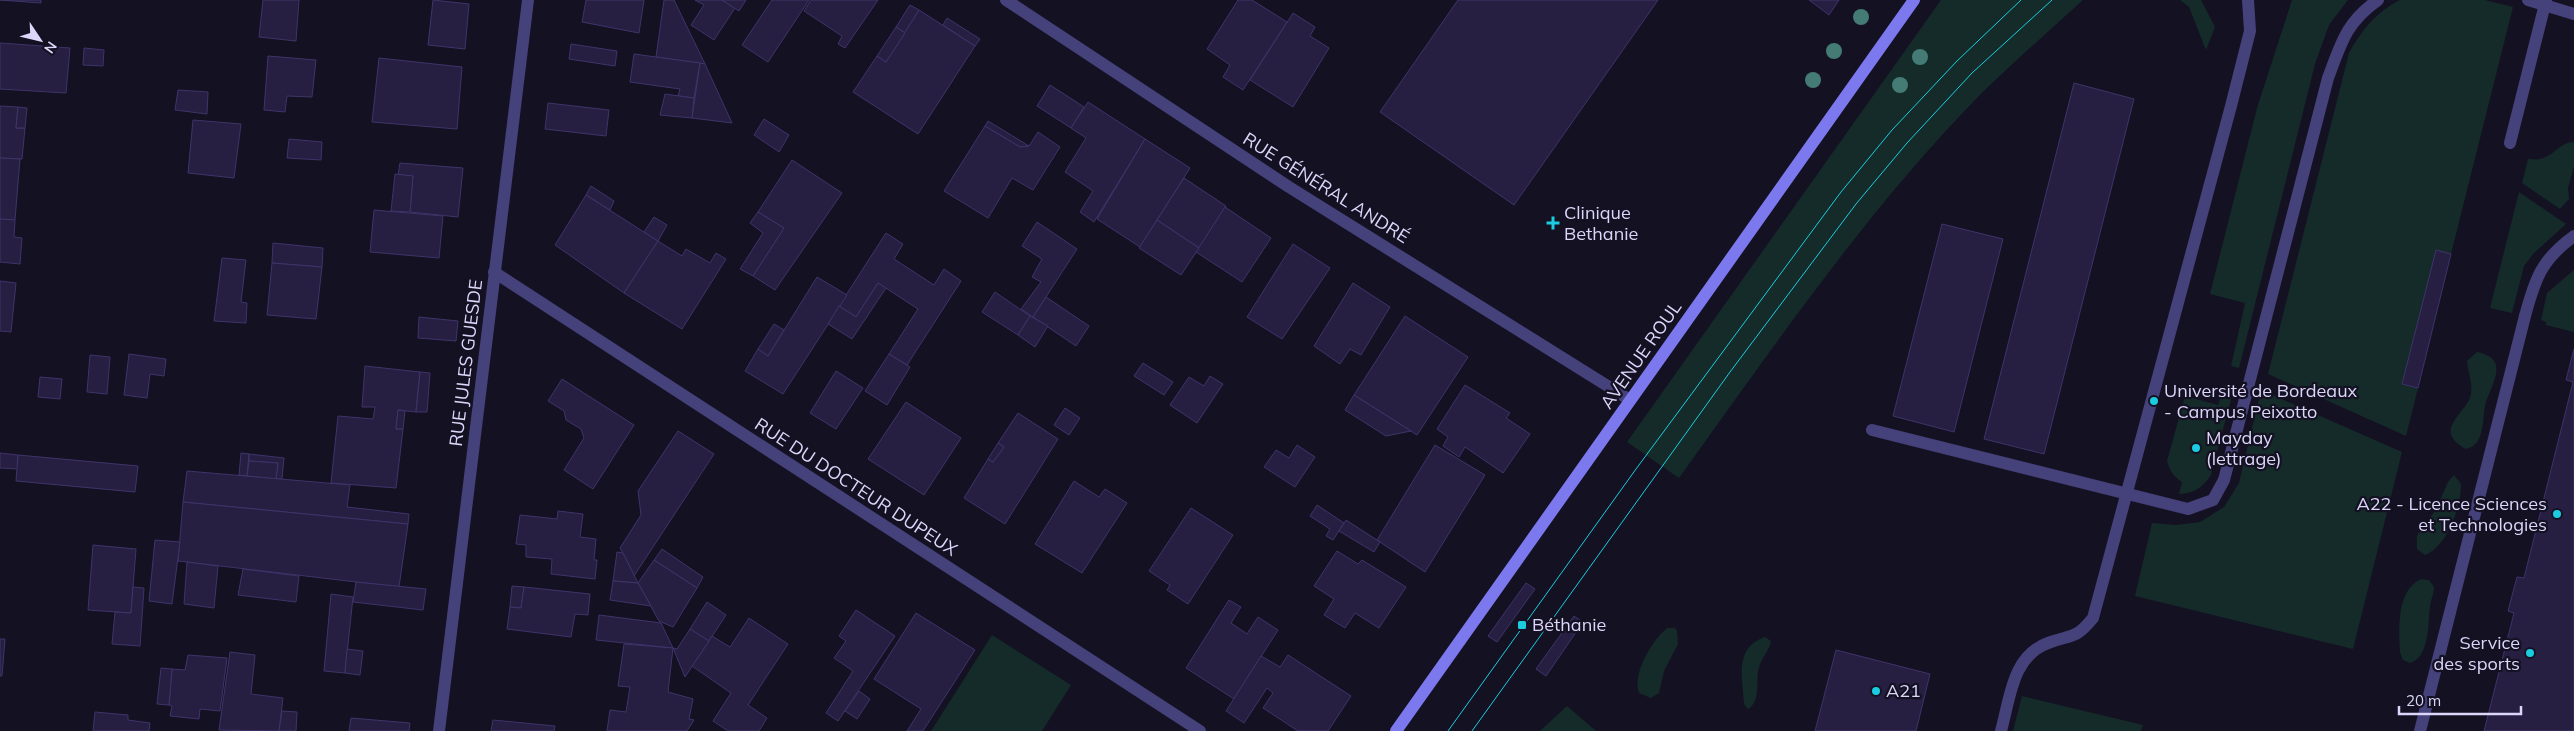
<svg xmlns="http://www.w3.org/2000/svg" width="2574" height="731" viewBox="0 0 2574 731" font-family="Mulish,sans-serif">
<rect width="100%" height="100%" fill="#141122"/>
<g fill="#142b2a">
<path d="M 1941,0 L 2083,0 C 2047,33 2010,65 1975,100 C 1864,214 1772,349 1679,478 L 1627,442 Z"/>
<polygon points="2180,0 2201,0 2215,27 2206,50 2189,7"/>
<polygon points="2292,0 2348,0 2329,25 2315,64 2239,368 2231,366 2245,303 2210,294 2257,108"/>
<path d="M 2400,0 L 2485,0 L 2513,7 L 2451,254 L 2436,251 L 2402,384 L 2418,388 L 2406,436 L 2268,374 L 2349,53 C 2362,30 2376,12 2400,0 Z"/>
<path d="M 2574,142 L 2574,166 L 2568,188 L 2569,199 L 2560,209 L 2522,183 L 2528,159 C 2532,159 2537,160 2540,159 C 2554,156 2560,142 2574,142 Z"/>
<polygon points="2519,192 2566,224 2533,254 2524,266 2512,313 2490,308"/>
<polygon points="2574,270 2574,332 2546,325 2546,322 2541,320 2547,293"/>
<path d="M 2477,352 C 2512,359 2490,386 2485,406 C 2482,421 2485,445 2466,449 C 2430,429 2469,413 2471,393 C 2473,383 2468,372 2467,361 Z"/>
<path d="M 2225,385 L 2234,388 L 2211,475 C 2202,488 2195,493 2179,494 L 2182,482 C 2173,476 2170,471 2167,461 L 2185,396 L 2218,405 Z"/>
<polygon points="2261,390 2402,452 2353,649 2135,596 2152,523 2176,525 2200,522 2224,507 2239,483"/>
<path d="M 2454,475 L 2461,484 C 2461,506 2448,546 2425,555 L 2417,549 L 2417,536 L 2436,509 L 2448,482 Z"/>
<path d="M 2421,579 L 2429,580 L 2434,587 C 2434,594 2431,599 2430,606 C 2428,622 2430,657 2410,663 L 2403,660 L 2400,652 C 2399,628 2396,591 2421,579 Z"/>
<path d="M 1667,628 L 1674,628 L 1677,630 L 1678,644 L 1664,671 L 1659,693 L 1651,698 L 1639,693 C 1632,673 1652,641 1667,628 Z"/>
<polygon points="992,635 1071,685 1042,731 931,731"/>
<path d="M 1765,637 L 1771,641 C 1769,651 1762,657 1759,667 C 1755,680 1762,700 1748,709 L 1744,704 C 1743,678 1733,648 1765,637 Z"/>
<polygon points="2022,696 2143,725 2141,731 2013,731"/>
<polygon points="1567,706 1596,731 1540,731"/>
</g>
<g fill="#261f41" stroke="#3f346a">
<polygon points="0,0 41,0 41,3"/>
<polygon points="263,0 299,0 296,41 259,37"/>
<polygon points="433,0 469,4 465,49 428,45"/>
<polygon points="586,0 644,0 639,33 582,22"/>
<polygon points="664,0 674,0 705,64 656,57"/>
<polygon points="695,0 722,0 735,8 714,40 691,25 704,5"/>
<polygon points="722,0 746,0 739,11"/>
<polygon points="772,0 809,0 768,62 742,45"/>
<polygon points="811,0 878,0 845,48 838,44 842,36 804,11"/>
<polygon points="1238,0 1252,0 1287,22 1243,90 1223,77 1230,65 1207,49"/>
<polygon points="1458,0 1658,0 1514,205 1380,112"/>
<polygon points="1809,0 1839,0 1829,15"/>
<polygon points="910,5 919,10 905,33 896,27"/>
<polygon points="919,10 975,46 918,134 853,92 877,56 886,62"/>
<polygon points="1293,13 1315,27 1310,36 1329,48 1293,107 1250,80"/>
<polygon points="947,18 980,39 975,46 943,25"/>
<polygon points="896,27 905,33 886,62 877,56"/>
<polygon points="0,43 70,48 66,93 0,89"/>
<polygon points="571,44 617,51 615,66 569,59"/>
<polygon points="84,48 104,50 103,66 83,65"/>
<polygon points="634,54 700,63 694,98 678,96 680,89 630,82"/>
<polygon points="268,56 316,60 312,97 287,96 285,112 264,110"/>
<polygon points="379,58 462,67 457,129 372,122"/>
<polygon points="700,63 705,64 732,123 692,118"/>
<polygon points="2074,83 2134,99 2044,454 1984,439"/>
<polygon points="1050,85 1084,107 1071,128 1037,106"/>
<polygon points="178,90 208,92 207,114 175,110"/>
<polygon points="665,94 694,98 692,118 660,115"/>
<polygon points="1088,102 1145,139 1094,222 1080,212 1093,191 1065,172 1086,138 1071,128"/>
<polygon points="548,103 609,110 606,136 545,129"/>
<polygon points="0,106 18,107 16,128 25,128 22,159 0,158"/>
<polygon points="18,107 27,108 25,128 16,128"/>
<polygon points="764,119 789,135 779,152 754,135"/>
<polygon points="193,120 241,124 234,178 188,173"/>
<polygon points="988,121 1029,146 1020,147 985,126"/>
<polygon points="985,126 1020,147 1029,146 1038,132 1060,147 1033,190 1012,178 988,218 944,191"/>
<polygon points="289,139 322,142 321,160 287,158"/>
<polygon points="1145,139 1190,168 1140,247 1097,219"/>
<polygon points="0,158 20,159 15,220 0,219"/>
<polygon points="792,160 842,193 775,290 753,276 784,228 758,212"/>
<polygon points="400,163 463,168 458,217 410,212 413,176 398,175"/>
<polygon points="395,174 413,176 410,212 391,211"/>
<polygon points="1184,178 1226,206 1199,248 1157,220"/>
<polygon points="591,186 614,201 610,210 586,195"/>
<polygon points="586,195 658,241 624,293 555,245"/>
<polygon points="1225,207 1271,238 1242,282 1196,252"/>
<polygon points="374,210 443,216 439,258 370,252"/>
<polygon points="758,212 784,228 753,276 740,269 763,233 750,223"/>
<polygon points="654,217 667,225 658,241 644,232"/>
<polygon points="0,219 15,220 14,237 22,238 20,264 0,262"/>
<polygon points="1157,220 1199,248 1181,275 1139,248"/>
<polygon points="1037,222 1077,249 1033,317 1021,309 1041,282 1032,277 1042,259 1022,246"/>
<polygon points="1942,224 2003,239 1954,432 1893,416"/>
<polygon points="886,233 903,244 894,259 934,285 944,269 961,281 907,365 889,354 918,309 878,283 856,317 839,306"/>
<polygon points="658,241 682,256 686,249 710,263 716,253 726,259 682,329 624,293"/>
<polygon points="273,243 323,248 322,267 272,263"/>
<polygon points="1293,244 1330,268 1282,339 1247,317"/>
<polygon points="2436,250 2451,254 2418,388 2402,384"/>
<polygon points="222,258 246,260 241,302 247,303 246,323 214,321"/>
<polygon points="272,263 322,267 316,319 267,315"/>
<polygon points="817,277 847,295 783,394 745,371 758,349 768,356"/>
<polygon points="0,281 16,283 11,332 0,331"/>
<polygon points="878,283 886,288 852,339 828,324 839,306 856,317"/>
<polygon points="1353,283 1390,307 1361,355 1350,349 1340,364 1314,346"/>
<polygon points="995,292 1030,316 1018,335 982,312"/>
<polygon points="1046,297 1089,326 1076,346 1033,317"/>
<polygon points="1030,316 1048,326 1035,347 1018,335"/>
<polygon points="1405,316 1468,357 1417,435 1354,395"/>
<polygon points="419,317 458,321 456,341 418,338"/>
<polygon points="774,324 784,330 768,356 758,349"/>
<polygon points="2574,349 2574,731 2484,731 2514,613 2508,611 2517,577 2524,578 2573,382 2566,380"/>
<polygon points="129,354 166,359 164,376 150,374 147,398 124,395"/>
<polygon points="889,354 910,367 887,405 865,391"/>
<polygon points="90,355 110,357 107,394 87,392"/>
<polygon points="1143,363 1173,382 1164,395 1134,376"/>
<polygon points="365,366 420,372 416,412 398,410 396,429 403,429 396,488 331,483 338,416 373,419 375,407 362,407"/>
<polygon points="836,371 863,388 836,429 810,413"/>
<polygon points="420,372 430,373 427,412 416,412"/>
<polygon points="1210,376 1223,384 1197,423 1170,405 1189,377 1204,386"/>
<polygon points="40,377 62,379 60,399 38,397"/>
<polygon points="562,379 634,425 593,489 564,470 584,438 581,429 566,420 564,411 548,401"/>
<polygon points="1465,385 1510,413 1506,418 1530,434 1503,473 1465,447 1459,457 1443,446 1448,437 1437,429"/>
<polygon points="1354,395 1411,431 1386,436 1345,410"/>
<polygon points="906,402 961,438 924,495 868,459"/>
<polygon points="1065,408 1080,418 1069,435 1054,425"/>
<polygon points="398,410 405,411 403,429 396,429"/>
<polygon points="1018,413 1058,439 1005,524 964,498 988,459 993,462 1004,447 998,443"/>
<polygon points="678,431 714,454 634,576 620,548 641,515 638,491"/>
<polygon points="998,443 1004,447 993,462 988,459"/>
<polygon points="1297,445 1315,457 1295,487 1264,467 1276,450 1289,458"/>
<polygon points="1435,445 1485,475 1425,572 1377,540"/>
<polygon points="0,453 18,455 18,469 0,468"/>
<polygon points="241,453 249,454 247,476 239,475"/>
<polygon points="249,454 284,458 282,479 276,479 278,463 249,461"/>
<polygon points="18,455 138,466 135,492 16,481"/>
<polygon points="249,461 278,463 276,479 247,476"/>
<polygon points="187,471 350,485 347,507 409,514 408,524 183,502"/>
<polygon points="1074,481 1099,497 1105,489 1127,503 1082,573 1035,544"/>
<polygon points="183,502 408,524 399,587 178,561"/>
<polygon points="1317,505 1344,523 1333,540 1326,536 1330,529 1310,516"/>
<polygon points="1191,508 1233,535 1188,604 1167,590 1170,585 1149,571"/>
<polygon points="558,511 583,514 580,537 596,539 594,560 597,560 595,579 551,574 552,559 526,557 526,545 516,544 520,515 557,519"/>
<polygon points="1346,520 1380,542 1374,552 1339,531"/>
<polygon points="155,540 180,542 172,604 149,601"/>
<polygon points="93,545 136,549 131,613 88,610"/>
<polygon points="662,549 703,577 697,588 654,560"/>
<polygon points="1337,551 1358,564 1362,560 1406,587 1379,628 1355,613 1345,628 1324,615 1334,599 1314,586"/>
<polygon points="617,552 623,553 638,583 613,581"/>
<polygon points="654,560 697,588 673,627 659,621 638,583"/>
<polygon points="187,562 218,566 214,608 184,604"/>
<polygon points="243,569 299,576 296,602 238,595"/>
<polygon points="613,581 638,583 651,606 610,600"/>
<polygon points="356,582 426,589 423,610 353,602"/>
<polygon points="1526,583 1535,589 1497,642 1488,636"/>
<polygon points="512,586 524,587 521,608 510,607"/>
<polygon points="133,587 144,588 140,646 112,644 115,612 131,613"/>
<polygon points="524,587 590,594 588,615 575,614 571,637 507,629 510,607 521,608"/>
<polygon points="331,594 353,597 345,673 324,671"/>
<polygon points="1229,600 1241,607 1231,623 1247,634 1258,617 1278,630 1234,699 1186,668"/>
<polygon points="707,602 726,615 709,641 690,629"/>
<polygon points="856,610 895,636 838,721 826,713 853,671 834,658 846,641 839,636"/>
<polygon points="916,613 975,650 923,731 907,731 921,709 874,679"/>
<polygon points="599,615 661,623 673,648 596,640"/>
<polygon points="1574,616 1583,622 1546,676 1536,669"/>
<polygon points="749,618 788,644 748,705 767,718 759,731 728,731 713,721 731,693 692,666 712,636 730,647"/>
<polygon points="690,629 709,641 685,677 673,648 677,649"/>
<polygon points="0,639 5,639 2,676 0,676"/>
<polygon points="624,644 673,648 668,692 693,699 689,719 694,720 687,731 607,731 610,710 626,712 630,687 618,686"/>
<polygon points="347,649 363,651 360,675 345,673"/>
<polygon points="1836,650 1930,674 1916,731 1815,731"/>
<polygon points="230,652 255,655 251,694 283,698 279,731 219,730"/>
<polygon points="188,655 227,658 220,711 200,709 199,719 170,716 172,706 169,705 172,669 185,670"/>
<polygon points="1288,655 1351,696 1328,731 1298,731 1263,708 1273,693 1267,688 1244,723 1226,711 1261,656 1280,667"/>
<polygon points="161,668 172,669 169,705 157,704"/>
<polygon points="859,691 870,699 857,719 845,711"/>
<polygon points="282,711 297,712 296,731 279,731"/>
<polygon points="95,712 128,715 128,720 150,723 149,731 93,731"/>
<polygon points="351,718 410,723 409,731 349,731"/>
<polygon points="493,720 555,726 554,731 491,731"/>
</g>
<g fill="none" stroke-linecap="round" stroke-linejoin="round">
<g stroke="#44417b" stroke-width="12">
<polyline points="2528,0 2574,14"/>
<path d="M 2525,316 C 2535,279 2541,260 2574,236"/>
<path d="M 1872,430 L 2188,509 L 2213,500 L 2224,480 L 2328,78 C 2341,44 2346,22 2378,0"/>
<path d="M 2001,731 C 2010,699 2012,656 2048,643 C 2072,634 2075,640 2093,618 L 2231,106 L 2250,31 L 2248,0"/>
</g>
<g stroke="#44417b" stroke-width="12">
<polyline points="1006,0 1289,187 1630,400"/>
<polyline points="494,272 1200,731"/>
<polyline points="439,731 528,0"/>
<polyline points="2420,731 2525,316"/>
</g>
<polyline stroke="#7c79ef" stroke-width="12" points="1396,731 1914,0"/>
<g stroke="#1bcce1" stroke-width="1">
<polyline points="1448,731 1636,469 1841,192 1892,130 1957,61 2021,0"/>
<polyline points="1472,731 1730,372 1856,204 1907,143 1972,73 2052,0"/>
</g>
<polyline stroke="#44417b" stroke-width="12" points="2510,143 2546,0"/>
</g>
<g fill="#447b74">
<circle cx="1861" cy="17" r="8"/>
<circle cx="1834" cy="51" r="8"/>
<circle cx="1920" cy="57" r="8"/>
<circle cx="1813" cy="80" r="8"/>
<circle cx="1900" cy="85" r="8"/>
</g>
<g fill="#1bcce1" stroke="#141122" stroke-width="2">
<path d="M1550.5 215.5h5v5h5v5h-5v5h-5v-5h-5v-5h5z"/>
<circle cx="2154" cy="401" r="5"/>
<circle cx="2196" cy="448" r="5"/>
<circle cx="2557" cy="514" r="5"/>
<rect x="1517" y="620" width="10" height="10" rx="2.5"/>
<circle cx="2530" cy="653" r="5"/>
<circle cx="1876" cy="691" r="5"/>
</g>
<g text-anchor="middle" stroke-width="4.5" stroke-linejoin="round" paint-order="stroke">
<g font-size="18" fill="#dbd6fa" stroke="#141122">
<text transform="translate(1326 188) rotate(32)" y="6">RUE GÉNÉRAL ANDRÉ</text>
<text transform="translate(1641 355) rotate(-55)" y="6">AVENUE ROUL</text>
<text transform="translate(466 363) rotate(-83)" y="6">RUE JULES GUESDE</text>
<text transform="translate(856 487) rotate(33)" y="6">RUE DU DOCTEUR DUPEUX</text>
</g>
<g font-size="18" fill="#dbd6fa" stroke="#141122" text-anchor="start">
<text x="1564" y="219">Clinique<tspan x="1564" dy="21">Bethanie</tspan></text>
<text x="2164" y="397">Université de Bordeaux<tspan x="2164" dy="21">- Campus Peixotto</tspan></text>
<text x="2206" y="444">Mayday<tspan x="2206" dy="21">(lettrage)</tspan></text>
<text x="2547" y="510" text-anchor="end">A22 - Licence Sciences<tspan x="2547" dy="21">et Technologies</tspan></text>
<text x="1532" y="631">Béthanie</text>
<text x="2520" y="649" text-anchor="end">Service<tspan x="2520" dy="21">des sports</tspan></text>
<text x="1886" y="697">A21</text>
</g>
</g>
<g transform="translate(40 40) rotate(125)" stroke="#141122" stroke-width="4" paint-order="stroke">
<path d="M0-4L9 19L0 12L-9 19Z" fill="#dbd6fa"/>
<text y="-8" font-size="14" font-weight="bold" text-anchor="middle" fill="#dbd6fa">N</text>
</g>
<path d="M2399 706v8h122v-8" fill="none" stroke="#dbd6fa" stroke-width="2.5"/>
<text x="2406" y="706" font-size="15" fill="#dbd6fa" stroke="#141122" stroke-width="4" paint-order="stroke">20 m</text>
</svg>
